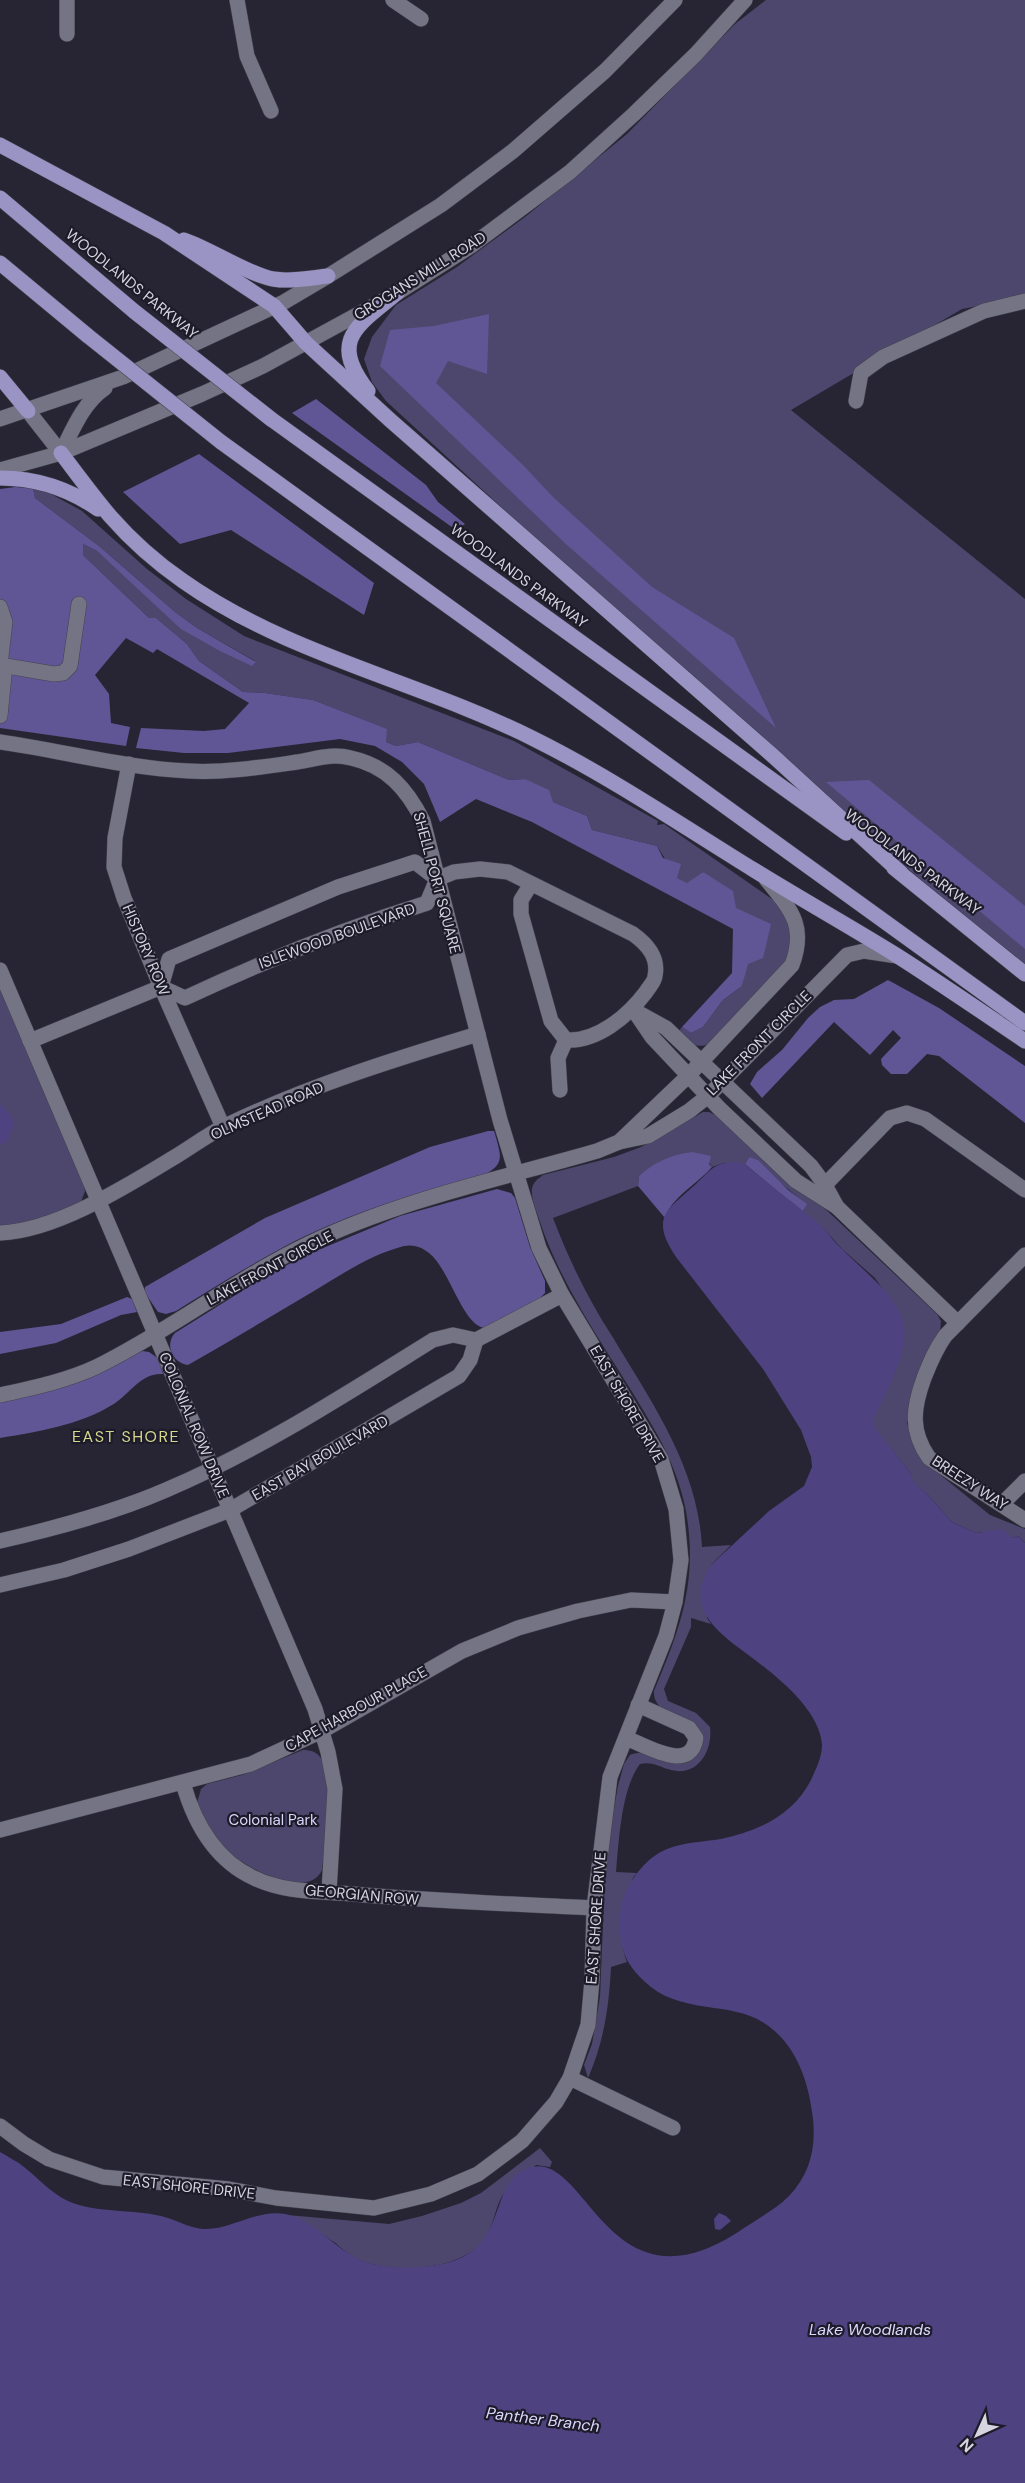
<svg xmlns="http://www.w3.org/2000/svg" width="1025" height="2483" viewBox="0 0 1025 2483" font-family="'DM Sans',sans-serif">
<rect width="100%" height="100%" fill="#272533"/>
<g fill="#4d476e">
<polygon points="766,0 1025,0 1025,297 962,309 791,410 1025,599 1025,965 956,911 560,561 386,401 372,382 364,359 372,337 396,305 457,267 525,217 627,134 735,24"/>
<path d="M 33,488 L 42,489 L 82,511 L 147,569 L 186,599 L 244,636 L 514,741 L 658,821 L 657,825 L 664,824 L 779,904 L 792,931 L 791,948 L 786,963 L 711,1043 C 695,1050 689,1043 678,1032 L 682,1027 L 691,1033 L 703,1027 L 723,1000 L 742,986 L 747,964 L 736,908 L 703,872 L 687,884 L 677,878 L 657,846 L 592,830 L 587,816 L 553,802 L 525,779 L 509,780 L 418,742 L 396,746 L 386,742 L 386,729 L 313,700 L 265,693 L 243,692 L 199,661 L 187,644 L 156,618 L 149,618 L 83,555 L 83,544 L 97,551 L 149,598 L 252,665 L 255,661 L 197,628 L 175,612 L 99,546 L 35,498 Z"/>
<polygon points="0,986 84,1183 85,1191 81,1202 30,1223 0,1227"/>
<path d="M 703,1112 L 709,1112 L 736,1125 L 937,1314 L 941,1321 L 940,1332 L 907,1423 L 922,1460 L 990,1515 L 1025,1529 L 1025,1543 L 1018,1536 L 1013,1538 L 983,1532 L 976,1533 L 952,1522 L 927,1494 L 913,1483 L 910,1472 L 873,1427 L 873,1418 L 895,1372 L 899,1358 L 895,1307 L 875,1278 L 842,1249 L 826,1231 L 802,1212 L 806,1204 L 749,1157 L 745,1164 L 724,1163 L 712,1167 L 708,1161 L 639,1176 L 638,1186 L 553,1218 C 569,1260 588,1299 612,1336 C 652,1403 698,1467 702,1547 L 731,1545 L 711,1565 L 707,1618 L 711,1624 L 691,1618 L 691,1627 L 664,1689 L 668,1701 L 696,1713 L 710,1727 C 713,1750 698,1777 671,1770 C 659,1767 653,1761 640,1764 C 621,1789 619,1841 616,1872 L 637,1873 L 633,1878 C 624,1909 615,1930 627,1962 L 611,1967 C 609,2006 604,2042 588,2078 L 584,2065 L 592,2044 L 600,1997 L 606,1852 L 618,1786 L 624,1764 L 630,1755 C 653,1745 672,1776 693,1758 C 702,1750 701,1743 700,1732 C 684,1722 652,1712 654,1691 C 681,1627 698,1581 686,1511 C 681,1484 670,1458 657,1434 C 617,1362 565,1298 539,1219 C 536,1210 531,1199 532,1189 C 533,1182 538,1179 543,1175 L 614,1157 L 641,1147 Z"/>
<path d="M 303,1750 C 309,1750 316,1751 320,1757 C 333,1773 325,1849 322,1870 C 306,1904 236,1863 219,1843 C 210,1832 203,1817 197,1803 L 201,1789 L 207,1784 L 242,1775 Z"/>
<path d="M 540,2148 L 552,2162 L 550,2167 L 536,2165 C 526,2174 513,2182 505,2192 C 494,2206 495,2227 482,2242 C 456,2272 391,2274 357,2259 C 348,2255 342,2248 334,2242 C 319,2232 303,2224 287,2215 L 389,2224 L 422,2216 L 461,2203 L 481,2193 Z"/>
</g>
<g fill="#615695">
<polygon points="489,314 487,374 448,361 436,383 523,465 553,497 652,587 734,638 776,728 567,545 380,366 390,330 434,326"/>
<polygon points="316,399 426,485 438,502 465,524 456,530 292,413"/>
<polygon points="199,454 374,583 364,615 231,530 180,544 123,492"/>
<polygon points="15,487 33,488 35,498 99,546 175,612 197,628 256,662 252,666 220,651 181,629 97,551 83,544 83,555 149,618 156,618 187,644 199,661 243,692 265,693 313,700 387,729 386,742 396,746 418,742 509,780 525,779 549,790 553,802 587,816 592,830 657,846 663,858 681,864 677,878 687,883 703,872 733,891 736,908 771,924 763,958 748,964 742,986 723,1000 703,1027 691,1033 682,1027 732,973 733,929 532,822 476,799 440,822 424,784 402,762 375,746 340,739 228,753 184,753 136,748 141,728 204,731 225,729 249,703 157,649 153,653 126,638 95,675 109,694 111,723 130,727 126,746 0,728 0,489"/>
<polygon points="869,780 1025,906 1025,949 826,782"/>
<polygon points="888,980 939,1008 1025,1066 1025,1123 939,1056 927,1054 907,1074 891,1074 882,1065 881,1059 901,1038 893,1030 870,1055 834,1022 762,1098 750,1084 757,1072 782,1050 808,1018 820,1007 834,1000 854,999"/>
<path d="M 488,1131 L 494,1131 L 495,1134 C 500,1153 506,1163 486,1174 C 423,1191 362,1209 303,1237 C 259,1259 218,1285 176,1311 L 166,1314 L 158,1312 L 145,1293 L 145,1287 L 265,1218 L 430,1147 Z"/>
<path d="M 692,1152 L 711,1156 L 709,1164 L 712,1167 C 698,1183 671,1198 665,1218 L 638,1186 L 639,1176 C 655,1162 670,1155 692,1152 Z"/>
<polygon points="749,1157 758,1160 788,1190 807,1204 802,1212 745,1164"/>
<path d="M 497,1189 L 511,1193 L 515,1198 L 530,1247 L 545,1281 L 545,1293 L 538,1300 L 484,1328 C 462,1324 449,1268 429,1253 C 422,1247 413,1244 404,1246 C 372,1254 342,1274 314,1291 C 272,1316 230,1341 188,1365 C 173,1363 164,1345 175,1333 L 269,1274 L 311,1253 L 400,1216 Z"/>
<polygon points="127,1297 132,1299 137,1312 121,1315 56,1343 0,1354 0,1332 61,1324"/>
<path d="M 142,1351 L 149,1352 L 159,1359 L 163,1374 C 141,1372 129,1395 112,1405 C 80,1425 36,1432 0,1438 L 0,1402 L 79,1382 Z"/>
</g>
<g fill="#4e4280">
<polygon points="0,1104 10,1114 14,1123 8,1140 0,1145"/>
<path d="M 734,1162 L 745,1164 C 771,1187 802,1208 827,1232 C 832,1238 836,1244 842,1249 C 861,1269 901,1298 904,1327 C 908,1353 885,1395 874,1418 L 873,1426 L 910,1472 L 914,1483 L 927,1494 L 952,1522 L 976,1533 L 1001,1529 L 1013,1538 L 1018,1536 L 1025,1543 L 1025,2483 L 0,2483 L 0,2152 C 8,2157 17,2161 24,2167 C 38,2178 51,2193 68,2201 C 96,2214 137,2208 168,2218 C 180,2222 191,2228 204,2229 C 231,2230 257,2209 285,2214 C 313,2220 332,2245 356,2258 C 380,2271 430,2270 456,2260 C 507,2239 490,2184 526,2169 C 587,2142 605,2324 744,2228 C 759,2218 776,2209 789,2196 C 810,2174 816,2148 813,2119 C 809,2083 797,2044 764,2023 C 729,2000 680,2016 644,1981 C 632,1970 624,1958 621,1942 C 619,1928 619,1909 624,1896 C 632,1877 647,1857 667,1849 C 684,1842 703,1842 721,1839 C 759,1831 793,1815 811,1780 C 816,1769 822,1757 822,1745 C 820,1709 774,1674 747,1654 C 716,1631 684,1608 711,1565 L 769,1511 L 804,1486 L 812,1467 L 811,1457 L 801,1430 L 763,1369 L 676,1257 C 649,1216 668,1210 696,1184 C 710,1171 713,1163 734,1162 Z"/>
<polygon points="719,2213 726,2216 731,2221 720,2230 715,2229 714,2219"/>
</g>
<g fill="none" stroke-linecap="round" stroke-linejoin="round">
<g stroke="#43424e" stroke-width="16">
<g id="street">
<polyline points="237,0 247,56 271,111"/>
<polyline points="393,0 421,19"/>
<polyline points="67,34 67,0"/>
<polyline points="856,401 861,373 883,357 984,311 1025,301"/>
<polyline points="0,607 5,622 0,665 54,674 63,673 70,666 79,604"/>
<polyline points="0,716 5,666"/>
<path d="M 0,742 C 63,751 125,768 189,771 C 224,773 262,767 297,762 C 316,759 332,753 351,758 C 387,766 407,789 423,821 L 500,1120 L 539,1248 L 562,1295 L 661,1459 L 676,1509 L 681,1560 L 675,1602 L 666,1636 L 610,1777 L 594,1908 L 592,1980 L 588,2025 L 570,2078 L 556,2102 L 522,2141 L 478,2174 L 431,2194 L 374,2208 L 276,2198 L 229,2189 L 103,2177 L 49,2159 L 24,2144 L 0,2126"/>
<polyline points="129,764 115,838 114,867 124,898 161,987 223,1127"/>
<path d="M 437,879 L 454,872 L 480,869 L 508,872 L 633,934 C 647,944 659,957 655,976 C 655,981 649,987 646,992 C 628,1016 597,1042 566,1040 L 551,1021 L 521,914 L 521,900 L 531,884"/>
<polyline points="0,970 315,1709 328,1752 335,1789 329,1892"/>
<polyline points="161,987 169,959 338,887 415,862 437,879"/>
<polyline points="633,1009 652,1037 719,1108 796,1181 837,1207 958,1323"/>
<polyline points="637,1012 666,1028 811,1166 825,1185 837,1207"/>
<path d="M 30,1041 L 161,987 L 185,998 C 264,961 344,929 427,903 L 437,879"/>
<polyline points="560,1090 558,1058 566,1040"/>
<path d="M 619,1142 L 688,1076 L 792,965 C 807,925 790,909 766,879"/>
<polyline points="819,1191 890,1118 907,1113 925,1119 1025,1190"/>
<path d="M 0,1233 C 57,1231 130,1184 178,1155 C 194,1145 209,1134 225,1126 C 306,1087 392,1060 478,1034"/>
<path d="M 1025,1255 L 945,1336 C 935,1350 930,1363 924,1378 C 913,1408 910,1431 929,1458 L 1025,1520"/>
<path d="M 0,1395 C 32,1388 66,1381 96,1367 C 169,1331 234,1280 308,1244 C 399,1200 500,1179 597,1151 L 619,1142 L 648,1136 L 689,1111 L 708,1096 L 847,955 L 864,951 L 897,956"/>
<polyline points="1002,1504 1025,1481"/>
<path d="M 0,1541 C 56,1528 113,1513 166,1490 C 260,1450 346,1394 433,1340 L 453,1335 L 476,1340 L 562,1295"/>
<polyline points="0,1585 64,1570 129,1549 230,1510 459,1376 470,1360 476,1340"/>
<path d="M 626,1738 C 647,1746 691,1774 696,1738 L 689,1728 L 638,1705"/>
<path d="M 183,1783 C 194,1822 215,1860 254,1878 C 284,1893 320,1891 353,1894 C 433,1901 513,1904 594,1908"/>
<polyline points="0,1830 251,1764 322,1731 462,1651 518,1628 578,1611 631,1600 675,1602"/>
<polyline points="570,2078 673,2128"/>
</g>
</g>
<g stroke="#43424e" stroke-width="16">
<g id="secondary">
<polyline points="28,411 61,453"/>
<polyline points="0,419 123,377 284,302 328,276 441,205 513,151 605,71 675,0"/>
<path d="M 61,453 C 73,429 83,403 105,388"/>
<polyline points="0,470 61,453 202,394 263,366 397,293 471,246 570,172 634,114 696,54 745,0"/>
</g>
</g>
<g stroke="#43424e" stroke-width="16">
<g id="primary">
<polyline points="0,145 164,233 274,306 306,343 390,420 772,755 901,873"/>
<polyline points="0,198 135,312"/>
<path d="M 184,240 C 211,249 249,275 273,279 C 291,282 310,278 328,276"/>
<polyline points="0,263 88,336"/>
<polyline points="0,377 28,411"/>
<path d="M 368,391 C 328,340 357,326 397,293"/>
<polyline points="271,419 846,833"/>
<polyline points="221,442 1025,1023"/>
<path d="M 61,453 C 77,474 93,496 110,516 C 131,540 157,563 183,581 C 288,655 418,681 532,738 C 609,776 681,825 754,870 C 801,899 849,926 896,955 C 940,983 982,1012 1025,1041"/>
<path d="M 0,478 C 36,478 69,489 98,509"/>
<polyline points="894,868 1025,974"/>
</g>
</g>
<use href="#street" stroke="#757485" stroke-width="15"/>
<use href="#secondary" stroke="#757485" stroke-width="15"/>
<use href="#primary" stroke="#9a94c5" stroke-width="15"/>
<g stroke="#43424e" stroke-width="16" stroke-linecap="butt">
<g id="primary-bridge">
<polyline points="135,312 271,419"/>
<polyline points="88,336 221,442"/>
</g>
</g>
<use href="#primary-bridge" stroke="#9a94c5" stroke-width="15"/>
</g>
<g text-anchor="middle" stroke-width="4.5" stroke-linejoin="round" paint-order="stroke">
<g font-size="15" fill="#d6d5df" stroke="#1d1b29">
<text transform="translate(420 276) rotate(-32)" y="5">GROGANS MILL ROAD</text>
<text transform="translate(132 284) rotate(39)" y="5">WOODLANDS PARKWAY</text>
<text transform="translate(519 576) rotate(36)" y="5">WOODLANDS PARKWAY</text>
<text transform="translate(913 862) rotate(37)" y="5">WOODLANDS PARKWAY</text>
<text transform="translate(437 883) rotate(75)" y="5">SHELL PORT SQUARE</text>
<text transform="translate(337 936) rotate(-20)" y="5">ISLEWOOD BOULEVARD</text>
<text transform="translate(146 950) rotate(67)" y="5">HISTORY ROW</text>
<text transform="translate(759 1043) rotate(-45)" y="5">LAKE FRONT CIRCLE</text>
<text transform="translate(267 1111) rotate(-24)" y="5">OLMSTEAD ROAD</text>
<text transform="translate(270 1268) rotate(-28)" y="5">LAKE FRONT CIRCLE</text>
<text transform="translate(627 1404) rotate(60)" y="5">EAST SHORE DRIVE</text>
<text transform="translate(194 1425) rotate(67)" y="5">COLONIAL ROW DRIVE</text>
<text transform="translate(320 1458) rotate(-30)" y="5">EAST BAY BOULEVARD</text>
<text transform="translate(970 1483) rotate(33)" y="5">BREEZY WAY</text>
<text transform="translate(356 1709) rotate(-29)" y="5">CAPE HARBOUR PLACE</text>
<text transform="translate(362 1895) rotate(5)" y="5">GEORGIAN ROW</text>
<text transform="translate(596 1918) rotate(-86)" y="5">EAST SHORE DRIVE</text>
<text transform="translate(189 2187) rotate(6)" y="5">EAST SHORE DRIVE</text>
</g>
<g font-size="15" fill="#d9d5fb" stroke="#1d1b29">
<text x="273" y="1825">Colonial Park</text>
</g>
<g font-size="16" letter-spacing="1.5" fill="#d4d88a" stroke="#1d1b29">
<text x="126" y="1442">EAST SHORE</text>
</g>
<g font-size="16" font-style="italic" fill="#dbd7fd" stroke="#1d1b29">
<text x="870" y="2335">Lake Woodlands</text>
<text transform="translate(543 2419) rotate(7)" y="6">Panther Branch</text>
</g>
</g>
<g transform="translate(977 2435) rotate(225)" stroke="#1d1b29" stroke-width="4.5" paint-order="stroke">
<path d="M0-4.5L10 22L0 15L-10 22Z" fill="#d6d5df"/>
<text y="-9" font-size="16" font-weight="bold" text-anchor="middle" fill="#d6d5df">N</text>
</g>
</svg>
